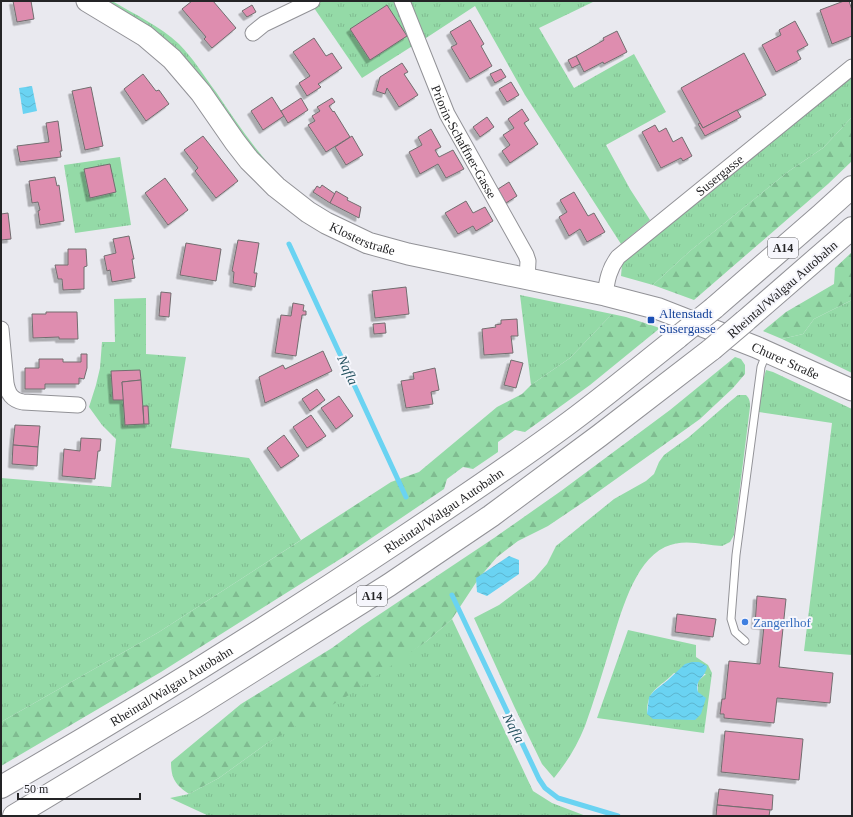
<svg xmlns="http://www.w3.org/2000/svg" width="853" height="817" viewBox="0 0 853 817" font-family="'Times New Roman',serif">
<defs>
<pattern id="grass-tufts" width="24" height="20" patternUnits="userSpaceOnUse"><rect width="24" height="20" fill="#94daa7"/><path d="M3 7l-1-3M5 7V3M7 7l1-3M15 17l-1-3M17 17v-4M19 17l1-3" fill="none" stroke="#7fbb90"/></pattern>
<pattern id="forest-firs" width="22" height="20" patternUnits="userSpaceOnUse"><rect width="22" height="20" fill="#94daa7"/><path d="M5 1l3.5 6h-7zM16 11l3.5 6h-7z" fill="#7fbb90"/></pattern>
<pattern id="water-waves" width="16" height="10" patternUnits="userSpaceOnUse"><rect width="16" height="10" fill="#6ad3f2"/><path d="M0 5q4-4 8 0t8 0" fill="none" stroke="#5cb5cf"/></pattern>
<filter id="shadow"><feDropShadow dx="-3.5" dy="3.5" stdDeviation="0" flood-color="#0004"/></filter>
</defs>
<rect width="100%" height="100%" fill="#e9e9ef"/>
<g fill="url(#grass-tufts)" fill-rule="evenodd">
<path d="M 103,1 L 112,1 C 134,14 160,26 179,44 C 193,58 204,76 216,92 C 238,125 259,156 288,184 L 287,185 C 278,180 270,171 263,163 C 240,138 224,109 204,82 C 177,46 141,22 103,1 Z"/>
<polygon points="321,1 397,1 414,45 362,78 312,5"/>
<polygon points="405,1 595,1 539,28 574,88 634,54 666,112 606,145 630,189 650,220 621,244 525,95 475,6 423,40"/>
<polygon points="852,76 852,117 823,148 789,171 690,251 653,285 621,276 622,264 624,261"/>
<polygon points="120,157 131,225 75,233 64,165"/>
<polygon points="520,295 612,314 570,358 531,385"/>
<polygon points="146,298 146,354 186,357 171,448 249,458 301,540 159,632 1,722 1,478 111,487 116,439 102,425 89,407 96,385 100,368 102,342 115,342 114,299"/>
<polygon points="852,300 852,373 782,339 803,334 814,319"/>
<polygon points="766,370 773,372 852,409 852,655 804,651 832,423 759,412 762,384"/>
<path d="M 738,395 L 746,395 C 750,399 750,402 750,407 L 734,535 L 730,542 L 722,546 C 703,545 684,538 665,547 C 633,562 620,617 610,648 C 602,674 594,701 585,726 C 577,746 567,762 554,778 L 542,764 L 514,706 L 474,618 L 499,605 L 534,579 L 547,564 L 556,546 L 614,499 L 646,481 L 654,474 L 659,462 L 664,455 L 689,437 L 727,404 Z"/>
<polygon points="452,619 533,791 552,803 586,816 209,816 170,798 189,794 219,778 266,744 427,641"/>
<path d="M 628,630 L 696,645 L 696,657 L 708,665 L 712,673 L 704,733 L 597,718 ZM 674,673 L 706,674 L 698,681 L 698,692 L 695,720 L 647,714 C 647,688 659,689 674,673 Z"/>
</g>
<g fill="url(#forest-firs)">
<polygon points="852,117 852,161 828,184 694,300 653,285 690,251 789,171 823,148"/>
<polygon points="852,252 852,300 814,319 803,334 782,339 763,331 786,312 834,284 835,268"/>
<polygon points="612,314 626,317 660,328 590,385 525,432 515,430 498,442 498,452 473,469 463,467 447,479 444,489 345,556 161,672 1,766 1,722 159,632 391,482 419,472 497,407 522,394 531,385 570,358"/>
<path d="M 735,357 L 741,359 L 745,365 L 745,374 L 733,388 L 700,419 L 588,499 L 548,526 L 518,541 L 497,557 L 479,578 L 452,619 L 427,641 L 349,695 L 266,744 L 219,778 L 189,794 C 176,785 171,779 171,762 L 241,704 L 332,648 L 362,626 L 494,538 L 561,491 L 670,410 Z"/>
</g>
<g fill="url(#water-waves)">
<polygon points="32,86 37,111 23,114 19,88"/>
<polygon points="509,556 519,560 519,574 487,596 477,592 476,578"/>
<path d="M 692,662 L 699,662 L 707,666 C 705,680 695,677 698,692 L 706,698 L 701,714 L 695,720 L 653,719 L 647,714 L 649,697 L 654,691 L 668,680 L 685,664 Z"/>
</g>
<g fill="none" stroke-linecap="round" stroke-linejoin="round">
<g stroke="#6ad3f2" stroke-width="5">
<polyline points="289,244 406,497"/>
<polyline points="452,595 539,779 545,788 558,798 618,816"/>
</g>
</g>
<g fill="#de8daf" stroke="#726d6f" filter="url(#shadow)">
<polygon points="13,1 31,1 34,19 17,22"/>
<polygon points="192,1 213,1 236,28 212,48 204,39 206,37 182,9"/>
<polygon points="844,1 849,1 852,10 852,36 832,44 820,10"/>
<polygon points="252,5 256,12 247,17 242,11"/>
<polygon points="387,5 407,36 370,60 350,29"/>
<polygon points="470,20 484,44 481,46 492,66 470,79 451,47 457,44 450,32"/>
<polygon points="795,21 808,45 797,51 801,59 776,72 762,45 781,35 779,30"/>
<polygon points="617,31 627,52 604,64 603,62 584,72 576,56 604,40 603,38"/>
<polygon points="314,38 326,56 332,53 342,68 318,84 321,87 307,96 299,83 310,76 293,52"/>
<polygon points="744,53 766,95 703,128 681,88"/>
<polygon points="576,56 580,64 572,68 568,60"/>
<polygon points="402,63 408,72 404,74 418,95 399,107 387,88 385,94 376,91 380,77"/>
<polygon points="501,69 506,77 495,83 490,74"/>
<polygon points="143,74 156,91 159,90 169,104 146,121 124,89"/>
<polygon points="511,82 519,95 507,102 499,89"/>
<polygon points="91,87 103,146 85,150 72,91"/>
<polygon points="272,97 284,116 263,130 251,111"/>
<polygon points="301,98 308,110 288,123 281,111"/>
<polygon points="332,98 335,102 329,106 333,112 334,111 350,137 326,152 308,125 315,121 312,116 320,111 317,107"/>
<polygon points="522,109 529,120 524,123 538,144 510,163 502,151 510,145 503,135 514,128 508,119"/>
<polygon points="737,110 741,117 705,136 698,124 700,123 703,128"/>
<polygon points="487,117 494,127 480,137 473,127"/>
<polygon points="58,121 62,151 60,151 61,157 20,162 17,146 49,142 46,123"/>
<polygon points="655,125 659,132 666,128 673,142 682,137 692,156 683,161 681,158 661,168 642,132"/>
<polygon points="431,129 441,147 435,150 439,157 453,150 464,169 446,178 438,164 420,174 409,152 422,145 418,137"/>
<polygon points="203,136 238,181 216,198 195,171 198,168 184,150"/>
<polygon points="352,136 363,155 346,165 335,147"/>
<polygon points="110,164 116,192 90,198 84,169"/>
<polygon points="55,177 57,186 59,185 64,221 40,225 38,211 40,210 38,202 32,203 29,181"/>
<polygon points="165,178 188,210 168,225 145,193"/>
<polygon points="509,182 517,196 506,203 498,189"/>
<polygon points="322,185 335,194 330,203 313,192 317,186 320,188"/>
<polygon points="336,191 348,198 347,200 361,207 359,218 330,203"/>
<polygon points="574,192 588,216 594,213 605,232 587,242 580,229 569,236 559,217 567,212 560,200"/>
<polygon points="466,201 473,213 485,207 493,221 476,231 473,226 458,234 445,213"/>
<polygon points="8,213 11,239 1,240 1,214"/>
<polygon points="129,236 134,259 132,259 135,278 112,282 110,270 107,271 104,256 116,253 113,239"/>
<polygon points="238,240 259,243 254,273 257,273 255,287 233,283 234,272 232,271"/>
<polygon points="186,243 221,249 216,281 180,275"/>
<polygon points="68,249 86,249 87,266 84,267 84,289 63,290 62,279 58,279 55,265 68,265"/>
<polygon points="406,287 409,314 375,318 372,291"/>
<polygon points="161,292 171,293 169,317 159,316"/>
<polygon points="293,303 304,305 303,311 306,311 306,315 302,315 296,356 275,353 281,315 291,316"/>
<polygon points="46,312 77,312 78,339 59,339 59,337 33,338 32,314 46,314"/>
<polygon points="517,319 518,336 511,336 513,353 484,355 482,329 496,327 495,325 501,324 501,320"/>
<polygon points="385,323 386,333 374,334 373,324"/>
<polygon points="323,351 332,371 265,403 259,377 283,365 285,369"/>
<polygon points="81,354 87,354 87,368 84,379 79,378 79,384 45,384 45,389 25,389 25,368 39,368 39,359 63,359 63,362 81,362"/>
<polygon points="511,360 523,363 516,388 504,385"/>
<polygon points="435,368 439,390 431,392 433,404 406,408 401,381 414,379 413,373"/>
<polygon points="140,370 141,380 122,382 124,400 113,400 111,371"/>
<polygon points="141,380 144,424 125,425 122,382"/>
<polygon points="317,389 325,400 310,411 302,399"/>
<polygon points="339,396 353,416 336,429 321,408"/>
<polygon points="143,406 148,406 149,424 144,424"/>
<polygon points="311,415 326,436 307,448 293,427"/>
<polygon points="15,425 40,426 38,447 13,445"/>
<polygon points="284,435 299,456 281,468 267,448"/>
<polygon points="81,438 101,439 100,451 98,451 95,479 62,476 64,449 80,451"/>
<polygon points="13,445 38,447 37,466 12,464"/>
<polygon points="757,596 786,599 779,667 833,673 830,703 777,698 774,723 724,718 724,714 720,714 722,699 725,699 729,661 760,664 764,626 755,625"/>
<polygon points="677,614 716,619 713,637 675,632"/>
<polygon points="725,731 803,739 799,780 721,772"/>
<polygon points="719,789 773,795 772,810 717,805"/>
<polygon points="717,805 770,810 769,816 716,816"/>
</g>
<g fill="none" stroke-linecap="round" stroke-linejoin="round">
<g stroke="#929297" stroke-width="9">
<polyline id="lane" points="745,641 735,632 731,619 736,555 755,412 761,367 766,354"/>
</g>
<g stroke="#929297" stroke-width="17">
<g id="street">
<path id="s1" d="M 402,1 L 447,114 L 526,255 L 528,261 L 527,279"/>
<polyline points="253,33 264,24 312,1"/>
<path id="s2" d="M 605,295 C 607,280 609,269 618,257 L 852,67"/>
<path d="M 1,329 L 6,383 C 8,394 12,400 23,402 L 78,405"/>
</g>
</g>
<g stroke="#929297" stroke-width="23">
<g id="secondary">
<path id="s3" d="M 87,1 L 145,36 L 172,59 L 201,93 L 235,142 L 249,160 L 276,187 L 308,212 L 326,223 L 368,243 L 408,254 L 605,295 L 659,309 L 756,347 L 852,390"/>
</g>
</g>
<g stroke="#929297" stroke-width="24">
<g id="highway">
<polyline points="714,308 821,215 852,187"/>
<polyline points="745,321 852,228"/>
<path id="s4" d="M 1,787 C 137,709 270,626 401,539 C 455,503 510,466 562,428 C 602,399 640,367 678,337"/>
<polyline points="14,816 195,707 389,585 491,516 599,436 712,349"/>
</g>
</g>
<use href="#lane" stroke="#fff" stroke-width="7"/>
<use href="#street" stroke="#fff" stroke-width="15"/>
<use href="#secondary" stroke="#fff" stroke-width="21"/>
<use href="#highway" stroke="#fff" stroke-width="22"/>
<g stroke="#929297" stroke-width="24" stroke-linecap="butt">
<g id="highway-bridge">
<polyline points="678,337 714,308"/>
<polyline points="712,349 745,321"/>
</g>
</g>
<use href="#highway-bridge" stroke="#fff" stroke-width="22"/>
</g>
<rect fill="#1a4fb4" stroke="#f6f6fc" stroke-width="1.5" x="647" y="316" width="8" height="8" rx="2"/>
<circle fill="#3f7fe0" stroke="#f6f6fc" stroke-width="1.5" cx="745" cy="622" r="4"/>
<g text-anchor="middle" stroke-width="4" stroke-linejoin="round" paint-order="stroke">
<g fill="#f6f6fc" stroke="#636366" stroke-width="1">
<rect x="768" y="238" width="30" height="20" rx="3"/>
<rect x="357" y="586" width="30" height="20" rx="3"/>
</g>
<g font-size="12" font-weight="bold" fill="#242426">
<text x="783" y="252">A14</text>
<text x="372" y="600">A14</text>
</g>
<g font-size="13" fill="#242426" stroke="#f6f6fc">
<text dy="5" stroke="none"><textPath href="#s1" startOffset="154">Priorin-Schaffner-Gasse</textPath></text>
<text dy="5" stroke="none"><textPath href="#s2" startOffset="171">Susergasse</textPath></text>
<text dy="5" stroke="none"><textPath href="#s3" startOffset="370">Klosterstraße</textPath></text>
<text transform="translate(782 289) rotate(-41)" y="5">Rheintal/Walgau Autobahn</text>
<text dy="5" stroke="none"><textPath href="#s3" startOffset="812">Churer Straße</textPath></text>
<text dy="5" stroke="none"><textPath href="#s4" startOffset="522">Rheintal/Walgau Autobahn</textPath></text>
<text dy="5" stroke="none"><textPath href="#s4" startOffset="198">Rheintal/Walgau Autobahn</textPath></text>
</g>
<g font-size="13" fill="#164399" stroke="#f6f6fc" text-anchor="start">
<text x="659" y="318">Altenstadt<tspan x="659" dy="15">Susergasse</tspan></text>
</g>
<g font-size="13" fill="#366cbe" stroke="#f6f6fc" text-anchor="start">
<text x="753" y="627">Zangerlhof</text>
</g>
<g font-size="14" font-style="italic" fill="#23515f" stroke="#f6f6fc">
<text transform="translate(348 370) rotate(65)" y="5">Nafla</text>
<text transform="translate(514 728) rotate(63)" y="5">Nafla</text>
</g>
</g>
<rect width="853" height="817" fill="none" stroke="#242426" stroke-width="4"/>
<path d="M18 793v6h122v-6" fill="none" stroke="#242426" stroke-width="2"/>
<text x="24" y="793" font-size="12" fill="#242426" stroke="#f6f6fc" stroke-width="3" paint-order="stroke">50 m</text>
</svg>
